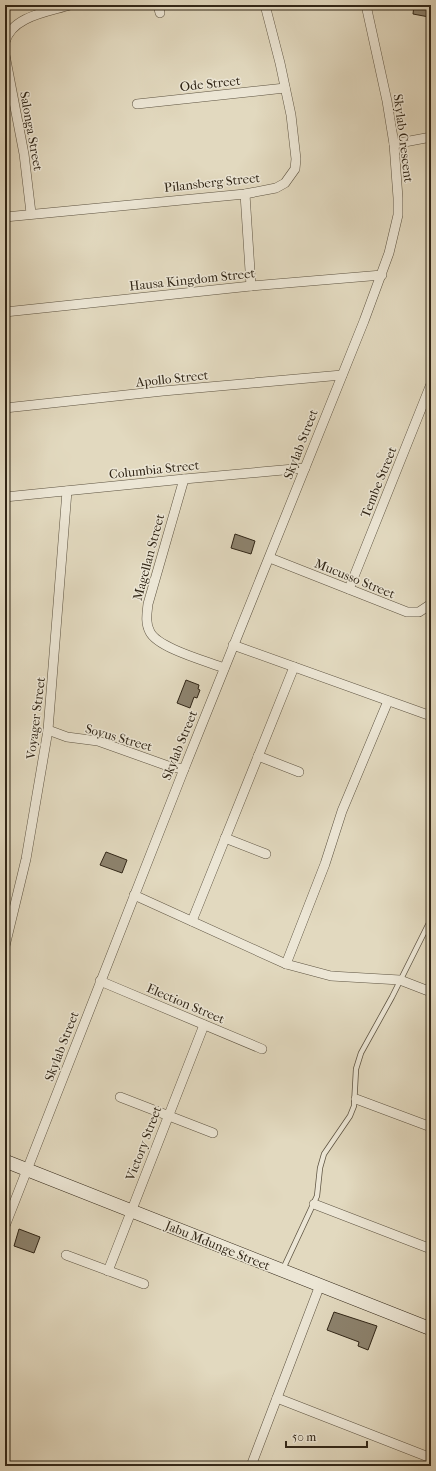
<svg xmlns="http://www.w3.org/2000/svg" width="436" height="1471" viewBox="0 0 436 1471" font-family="'IM FELL French Canon',serif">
<rect width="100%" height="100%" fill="#e2d9bf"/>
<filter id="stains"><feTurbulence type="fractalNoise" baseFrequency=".005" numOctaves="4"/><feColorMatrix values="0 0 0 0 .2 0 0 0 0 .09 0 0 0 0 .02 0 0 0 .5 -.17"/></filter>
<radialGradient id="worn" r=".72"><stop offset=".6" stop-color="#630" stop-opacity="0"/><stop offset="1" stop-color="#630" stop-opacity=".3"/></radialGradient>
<g fill="#8d836e" stroke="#312617">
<polygon points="414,5 430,5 429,17 413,14"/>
<polygon points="235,534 255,541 251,554 231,548"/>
<polygon points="186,680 199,685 198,689 200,690 197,698 194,697 190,708 177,703"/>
<polygon points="106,852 127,860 122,873 100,865"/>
<polygon points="19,1229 40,1237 34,1253 14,1246"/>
<polygon points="334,1312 377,1326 368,1350 358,1346 359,1342 327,1330"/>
</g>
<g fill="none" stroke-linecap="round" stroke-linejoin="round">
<g stroke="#5d5341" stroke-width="6">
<polyline id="lane" points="283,1269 317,1196 320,1168 324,1154 350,1116 354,1106 356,1069 361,1053 392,997 431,919"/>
</g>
<g stroke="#5d5341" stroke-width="10">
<g id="street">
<polyline points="158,5 160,13"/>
<path d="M 5,42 C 12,16 48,12 70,5"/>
<polyline points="5,55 24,154 31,213"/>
<polyline points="137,104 285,88"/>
<polyline points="394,144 431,137"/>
<polyline points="245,194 251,286"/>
<polyline points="5,217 245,194 276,188 285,183 295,169 296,159 291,115 280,63 265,5"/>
<polyline points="5,312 251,286 382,275"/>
<polyline points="5,408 163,391 342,375"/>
<path d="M 184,479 L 148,604 C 147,613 145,623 150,632 C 158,648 206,661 224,668"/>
<polyline points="5,497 184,479 305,468"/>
<polyline points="270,558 407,612 419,612 431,604"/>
<polyline points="349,589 431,384"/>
<polyline points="233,645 431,716"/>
<polyline points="48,730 67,737 98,741 168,766 184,769"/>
<polyline points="258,756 299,772"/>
<polyline points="225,838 266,854"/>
<polyline points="134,895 286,964 331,976 400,980 431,992"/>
<polyline points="192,921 294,667"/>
<polyline points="5,946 26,859 48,730 67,491"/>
<polyline points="286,964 325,864 342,811 388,701"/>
<polyline points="100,981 262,1049"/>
<polyline points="120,1097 213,1133"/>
<polyline points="356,1099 431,1127"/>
<polyline points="314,1204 431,1249"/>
<polyline points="5,1226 184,769 364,321 389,253 398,215 398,198 394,144 387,101 366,5"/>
<polyline points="66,1255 144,1284"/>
<polyline points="108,1271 204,1025"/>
<polyline points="277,1398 431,1458"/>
<polyline points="251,1466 320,1285"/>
</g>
</g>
<g stroke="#312617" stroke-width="14">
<polyline id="secondary" points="5,1161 431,1329"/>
</g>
<use href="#lane" stroke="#ece6d5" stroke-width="4.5"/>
<use href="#street" stroke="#ece6d5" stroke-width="9"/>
<use href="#secondary" stroke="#ece6d5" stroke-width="13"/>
</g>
<g text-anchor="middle" stroke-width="3" stroke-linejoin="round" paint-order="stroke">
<g font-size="13" fill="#312617" stroke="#ece6d5">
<text transform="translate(210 83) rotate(-6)" y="5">Ode Street</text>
<text transform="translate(32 131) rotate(80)" y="5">Salonga Street</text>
<text transform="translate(404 138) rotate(83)" y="5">Skylab Crescent</text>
<text transform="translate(212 182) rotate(-6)" y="5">Pilansberg Street</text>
<text transform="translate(192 279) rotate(-6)" y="5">Hausa Kingdom Street</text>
<text transform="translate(172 378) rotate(-6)" y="5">Apollo Street</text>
<text transform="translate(300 444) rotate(-69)" y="5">Skylab Street</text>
<text transform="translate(154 469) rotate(-6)" y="5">Columbia Street</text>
<text transform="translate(378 482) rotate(-68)" y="5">Tembe Street</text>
<text transform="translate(148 557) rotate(-75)" y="5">Magellan Street</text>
<text transform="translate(355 578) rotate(22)" y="5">Mucusso Street</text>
<text transform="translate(35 718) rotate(-83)" y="5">Voyager Street</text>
<text transform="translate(119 737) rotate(16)" y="5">Soyus Street</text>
<text transform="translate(179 745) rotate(-68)" y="5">Skylab Street</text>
<text transform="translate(186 1003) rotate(23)" y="5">Election Street</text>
<text transform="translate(61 1046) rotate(-69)" y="5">Skylab Street</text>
<text transform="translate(143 1143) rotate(-69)" y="5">Victory Street</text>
<text transform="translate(218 1245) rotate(22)" y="5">Jabu Mdunge Street</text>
</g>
</g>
<rect width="436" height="1471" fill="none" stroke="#e2d9bf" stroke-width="20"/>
<rect x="6" y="6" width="424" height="1459" fill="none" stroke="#312617" stroke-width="2"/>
<rect x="10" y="10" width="416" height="1451" fill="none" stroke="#312617"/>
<path d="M286 1441v6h81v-6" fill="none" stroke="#312617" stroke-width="2"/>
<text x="292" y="1441" font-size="12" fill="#312617" stroke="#ece6d5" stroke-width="3" paint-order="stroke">50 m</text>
<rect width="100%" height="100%" filter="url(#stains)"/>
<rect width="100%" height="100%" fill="url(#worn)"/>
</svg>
